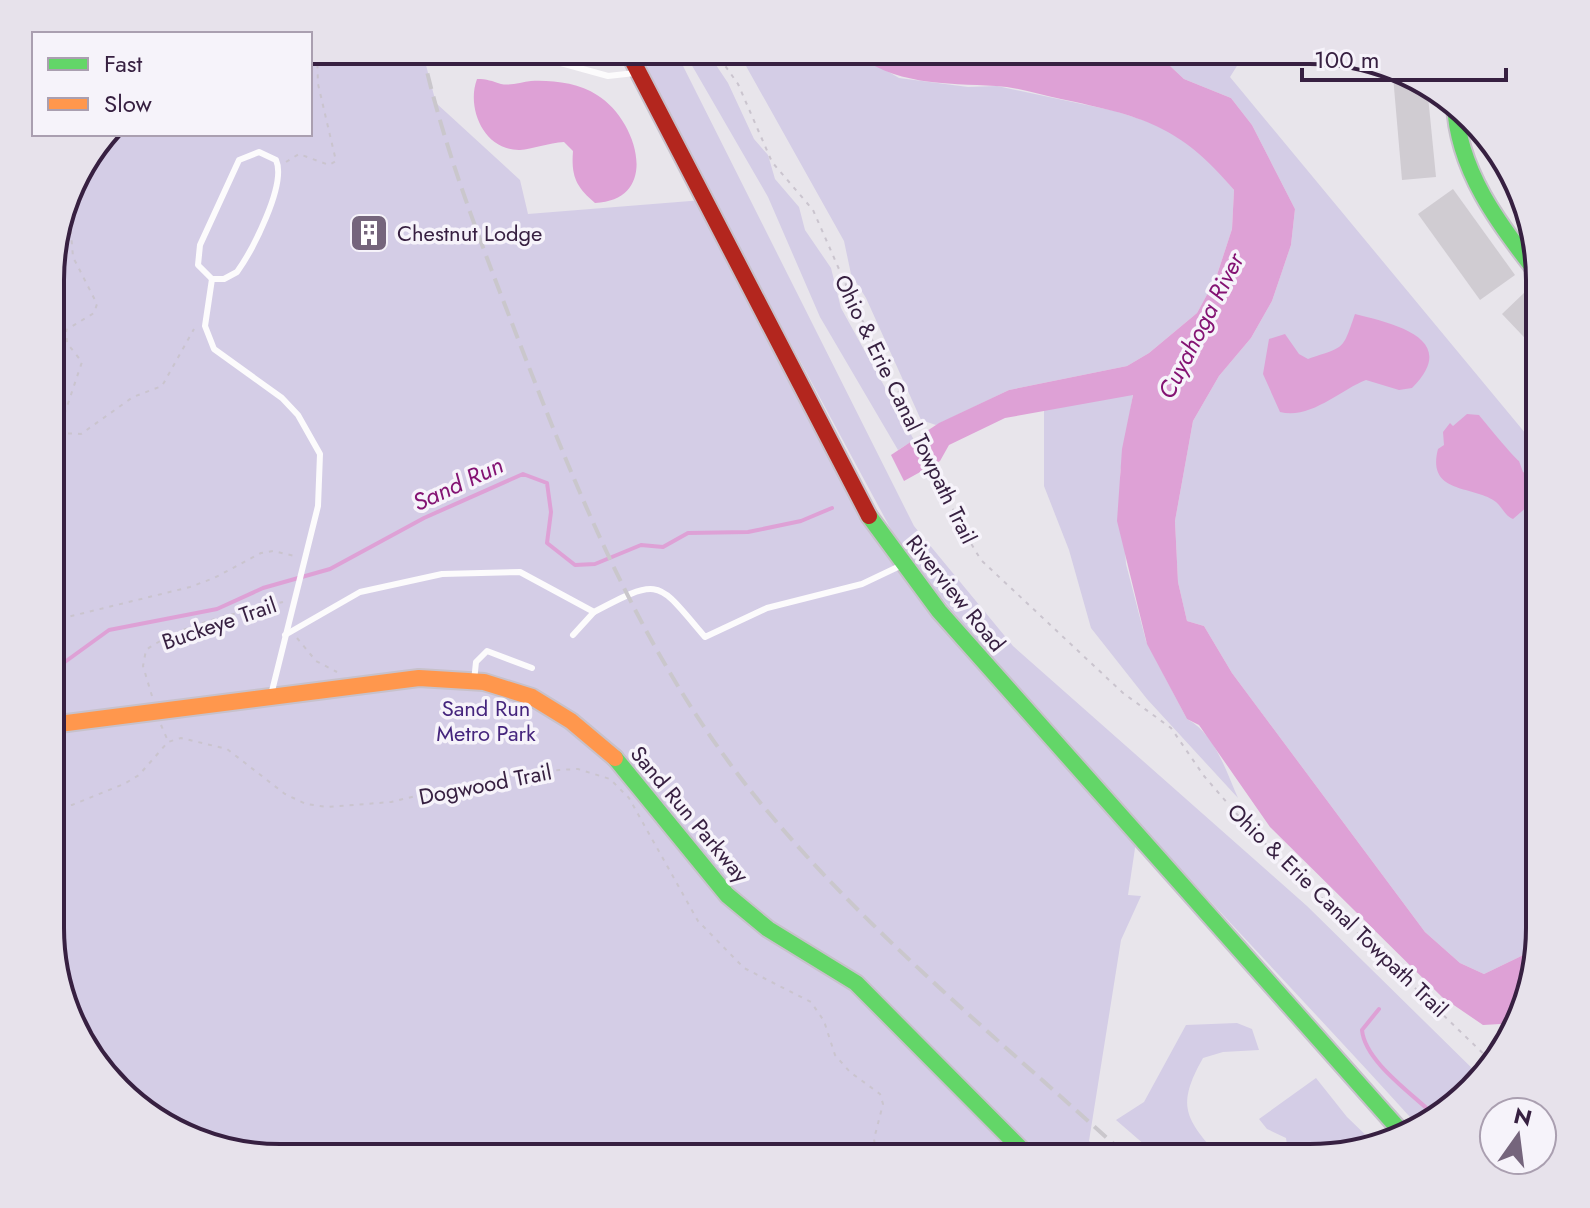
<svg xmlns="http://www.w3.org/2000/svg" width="1590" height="1208" viewBox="0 0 1590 1208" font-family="Jost,sans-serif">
<rect width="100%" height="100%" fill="#e8e5eb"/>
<g fill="#d4cde6">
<polygon points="310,50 422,50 436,103 520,180 528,214 703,200 886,542 1137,835 1128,895 1141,896 1121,940 1089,1141 1111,1158 265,1158 192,1141 129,1101 74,1030 51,943 52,250 81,165 106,134 310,134"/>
<path d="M 632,50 L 675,50 L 914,526 L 1013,646 L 1307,906 L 1483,1079 L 1420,1128 C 1245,935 1061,750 900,546 Z"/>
<polygon points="683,50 706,50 728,83 754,139 768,155 775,179 799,207 805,230 831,268 841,308 914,440 898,450 820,317 768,197"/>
<polygon points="730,50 852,50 899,78 968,87 997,86 1115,111 1161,126 1206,156 1234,190 1232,229 1216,278 1197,313 1149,353 1127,366 1009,390 936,425 921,420 866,298 851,274 844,241 746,66"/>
<polygon points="1139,50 1247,50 1230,77 1540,451 1539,943 1538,948 1484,974 1460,963 1425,932 1232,673 1204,626 1187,621 1178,582 1175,521 1193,421 1219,376 1251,338 1272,301 1291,245 1295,209 1252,125 1231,98 1184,79 1169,65"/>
<path d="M 1133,394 L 1120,473 L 1126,564 L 1146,641 L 1187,719 C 1215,734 1226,771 1238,798 L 1147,699 L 1091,628 L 1069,550 L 1044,486 L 1044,410 Z"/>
<path d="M 1237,1023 L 1252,1029 L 1259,1050 L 1223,1052 L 1203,1058 C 1176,1106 1185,1118 1220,1158 L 1160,1158 L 1116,1120 L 1144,1102 L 1186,1025 Z"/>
<polygon points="1316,1078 1347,1117 1374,1143 1310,1158 1289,1158 1286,1138 1267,1129 1259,1119"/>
</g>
<g fill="#dea1d6">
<path d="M 852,50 L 1139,50 L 1169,65 L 1184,79 L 1231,98 L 1252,125 L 1295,209 L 1291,245 L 1272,301 L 1251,338 L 1219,376 L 1193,421 L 1175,521 L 1178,582 L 1187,621 L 1204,626 L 1232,673 L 1425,932 L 1460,963 L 1484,974 L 1538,948 L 1518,1023 L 1483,1025 L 1442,997 L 1270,827 L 1199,725 L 1187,719 L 1147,644 L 1117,521 L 1122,449 L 1133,395 L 1005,418 L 949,445 L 940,461 L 904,481 L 891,455 L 939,423 L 1009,390 L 1127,366 L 1149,353 L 1197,313 L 1216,278 L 1232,229 L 1234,190 C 1180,125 1141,116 1061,99 C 1040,95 1017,87 996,86 C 946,83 892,86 852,50 Z"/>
<path d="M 477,79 C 487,79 492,81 501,84 C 510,86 522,82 531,81 C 552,80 579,83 597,95 C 637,119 662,200 595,203 C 576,187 571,176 573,151 L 564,142 C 549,143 532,149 520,150 C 484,151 466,108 477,79 Z"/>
<path d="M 1355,314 C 1395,324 1461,339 1412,388 L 1399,390 L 1366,380 C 1340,390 1310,420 1280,412 L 1263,374 L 1269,339 L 1285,334 L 1299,354 L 1308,359 C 1346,346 1342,351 1355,314 Z"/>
<path d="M 1467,414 L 1479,415 C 1482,419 1515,459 1519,461 L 1523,472 L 1536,480 L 1536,499 L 1513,519 C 1504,515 1503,508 1496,502 C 1474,485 1426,495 1438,449 L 1444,445 L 1443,432 L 1450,423 L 1453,426 Z"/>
</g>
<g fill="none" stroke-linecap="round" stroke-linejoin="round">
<g stroke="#dea1d6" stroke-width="4">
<polyline points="51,672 109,630 217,609 263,588 330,569 424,518 523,474 547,483 551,512 547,543 575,565 595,564 641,545 663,547 688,533 748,532 801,521 832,508"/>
<path d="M 1379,1009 L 1362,1030 C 1365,1062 1413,1094 1435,1116"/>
</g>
</g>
<g fill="#d0ccd2">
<polygon points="1409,74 1427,86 1436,177 1402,180 1393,76"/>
<polygon points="1453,189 1515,275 1480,300 1418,214"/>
<polygon points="357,217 389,231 382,248 350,234"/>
<polygon points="1525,292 1540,308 1540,354 1502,314"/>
</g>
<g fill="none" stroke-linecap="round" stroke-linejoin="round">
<g stroke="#c7c1cb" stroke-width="20">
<g id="fast">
<path d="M 1455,103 C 1457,169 1499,225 1539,275"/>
<polyline points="869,516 939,611 1405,1136"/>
<polyline points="615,758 727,895 768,929 856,983 1030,1158"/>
</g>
</g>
<g stroke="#c7c1cb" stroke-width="20">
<polyline id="slow" points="51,725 419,678 484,682 532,697 571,721 615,758"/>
</g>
<g stroke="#c7c1cb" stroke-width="20">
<polyline id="jam" points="627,50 869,516"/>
</g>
<g stroke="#cac4ce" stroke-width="2" stroke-dasharray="4 6" stroke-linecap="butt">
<polyline points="714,50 738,84 772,162 813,210 857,310 938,469 958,522 981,560 1123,693 1171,728 1204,776 1249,828 1493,1063"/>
<polyline points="286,162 299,154 329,165 336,161 318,84 317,50"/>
<polyline points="58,433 82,362 67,343 66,330 94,313 97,304 73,257 70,220 68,215 63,216"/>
<polyline points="52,441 58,433 81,434 133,397 162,386 194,329"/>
<polyline points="51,621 190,587 214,578 261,553 273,551 295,556"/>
<polyline points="297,638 316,661 337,672"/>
<path d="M 152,696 L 143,666 L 146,650 C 184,623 238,613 283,602"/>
<polyline points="161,725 168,741"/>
<polyline points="51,807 72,805 124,784 139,775 168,742 181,738 227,749 285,794 306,804 327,807 391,802 478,781 559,770 578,769 610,779 629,798 698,921 744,968 811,1002 824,1021 835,1055 850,1072 880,1094 883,1104 874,1139 877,1158"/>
</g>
<g stroke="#fcfbfc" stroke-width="6">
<polyline points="478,50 550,60 608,76 635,73"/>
<path d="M 259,152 L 276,160 C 287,184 252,251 237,272 L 224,279 L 212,279 L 198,265 L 200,245 L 239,160 Z"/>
<polyline points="212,279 205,326 214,349 282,398 298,415 320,454 318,506 271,695"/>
<path d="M 285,635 L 360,592 L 442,574 L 520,572 L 594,612 C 662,576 657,581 705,637 L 767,608 L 862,584 L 902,565"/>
<polyline points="573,635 594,612"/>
<polyline points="474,681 476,662 487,651 532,668"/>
</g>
<use href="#fast" stroke="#63d668" stroke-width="16"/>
<use href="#slow" stroke="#ff974d" stroke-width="16"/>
<use href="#jam" stroke="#b3261e" stroke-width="16"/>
<path stroke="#cac7cc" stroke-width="4" stroke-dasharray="16 8" stroke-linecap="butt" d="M 422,50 C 444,151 483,248 520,344 C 580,499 641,649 743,781 C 853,922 998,1038 1129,1158"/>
</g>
<defs>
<g id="building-square" transform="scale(2)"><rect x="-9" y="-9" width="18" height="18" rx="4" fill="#75657c" stroke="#f6f3fa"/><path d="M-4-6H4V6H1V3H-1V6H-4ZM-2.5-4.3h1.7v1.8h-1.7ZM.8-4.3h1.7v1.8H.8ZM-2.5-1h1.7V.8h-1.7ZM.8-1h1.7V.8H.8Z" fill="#fff"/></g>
</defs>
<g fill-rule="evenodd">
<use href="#building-square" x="369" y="233"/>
</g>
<g text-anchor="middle" stroke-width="7" stroke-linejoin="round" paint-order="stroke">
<g font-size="22" fill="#372041" stroke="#f6f3fa" text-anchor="start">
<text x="397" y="241">Chestnut Lodge</text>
</g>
<g font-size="22" fill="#372041" stroke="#f6f3fa">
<text transform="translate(906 409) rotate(64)" y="8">Ohio &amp; Erie Canal Towpath Trail</text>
<text transform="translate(956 593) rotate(51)" y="8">Riverview Road</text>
<text transform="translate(219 623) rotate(-19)" y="8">Buckeye Trail</text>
<text transform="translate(485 784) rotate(-11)" y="8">Dogwood Trail</text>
<text transform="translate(690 814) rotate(50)" y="8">Sand Run Parkway</text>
<text transform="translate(1338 910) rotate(44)" y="8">Ohio &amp; Erie Canal Towpath Trail</text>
</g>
<g font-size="22" fill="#45257d" stroke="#f6f3fa">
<text x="486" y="716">Sand Run<tspan x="486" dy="25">Metro Park</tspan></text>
</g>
<g font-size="24" font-style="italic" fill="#841373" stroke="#f6f3fa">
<text transform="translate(1201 326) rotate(-63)" y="8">Cuyahoga River</text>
<text transform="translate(458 484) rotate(-25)" y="8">Sand Run</text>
</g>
</g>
<path d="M0 0H1590V1208H0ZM280 64H1310A216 216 0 0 1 1526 280V928A216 216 0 0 1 1310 1144H280A216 216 0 0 1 64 928V280A216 216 0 0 1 280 64Z" fill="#e7e2eb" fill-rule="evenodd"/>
<path fill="none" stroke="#372041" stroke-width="4" d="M280 64H1310A216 216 0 0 1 1526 280V928A216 216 0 0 1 1310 1144H280A216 216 0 0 1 64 928V280A216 216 0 0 1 280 64Z"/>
<rect x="32" y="32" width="280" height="104" fill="#f6f3fa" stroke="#aa9fb0" stroke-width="2"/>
<rect x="48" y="58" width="40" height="12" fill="#63d668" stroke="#aa9fb0" stroke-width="2"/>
<text x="104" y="72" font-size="24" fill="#372041">Fast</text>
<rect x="48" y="98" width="40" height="12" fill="#ff974d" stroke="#aa9fb0" stroke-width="2"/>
<text x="104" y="112" font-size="24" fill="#372041">Slow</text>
<g transform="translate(1518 1136) rotate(14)"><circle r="38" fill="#f6f3fa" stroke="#aa9fb0" stroke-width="2"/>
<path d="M0-6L14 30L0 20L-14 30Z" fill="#75657c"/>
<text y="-12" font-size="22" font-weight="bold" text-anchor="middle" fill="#372041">N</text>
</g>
<path d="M1302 68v12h204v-12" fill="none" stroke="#372041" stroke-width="4"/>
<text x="1314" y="68" font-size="24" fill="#372041" stroke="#f6f3fa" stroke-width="6" paint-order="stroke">100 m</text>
</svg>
